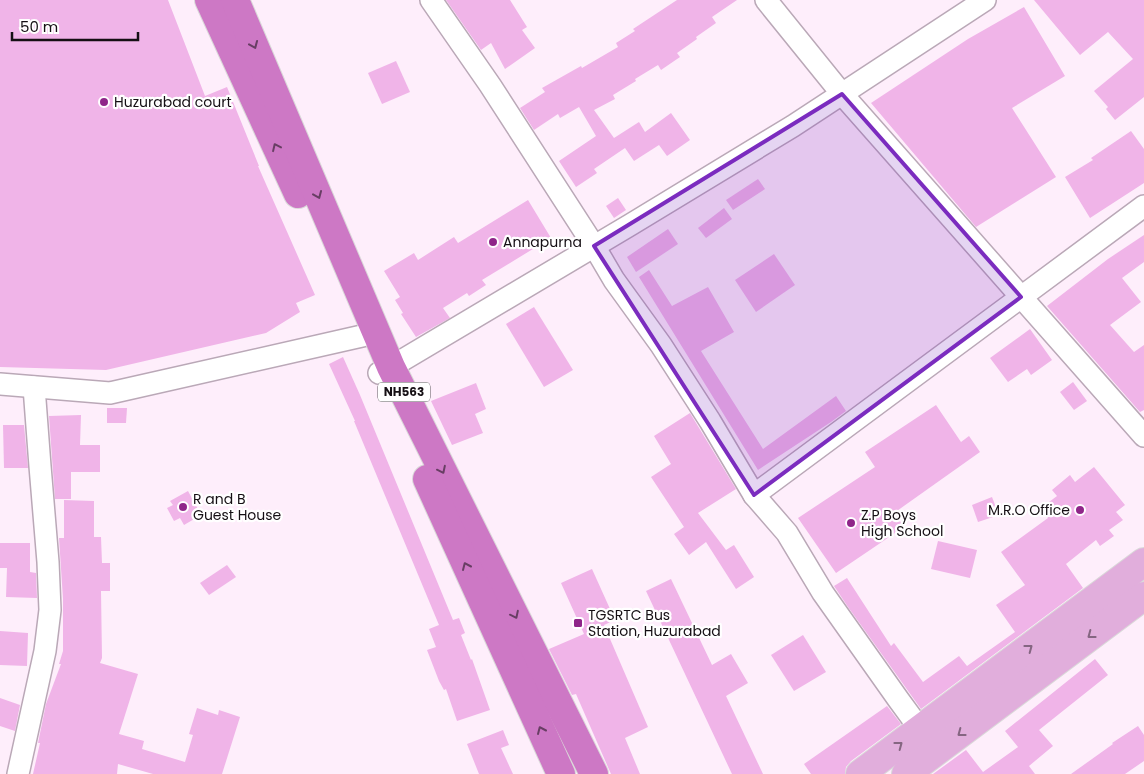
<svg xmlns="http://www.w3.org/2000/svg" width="1144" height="774" viewBox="0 0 1144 774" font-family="Poppins,sans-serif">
<rect width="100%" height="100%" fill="#feeefb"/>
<g fill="#f0b4e8">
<polygon points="0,0 168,0 205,96 227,87 259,166 258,166 315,295 296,303 300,312 266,333 106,370 0,367"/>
<polygon points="446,0 510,0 527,27 522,30 535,48 505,69 491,43 481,50"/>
<polygon points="677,0 737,0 712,17 716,23 696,37 697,39 677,53 680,57 661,70 658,65 635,79 636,81 613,95 615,99 594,110 614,138 639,122 645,132 671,113 690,140 667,156 659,145 634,161 625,148 594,169 597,173 576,187 559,161 596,136 579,107 560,118 558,114 534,130 520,108 545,92 542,88 581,66 582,68 618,47 616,43 635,31 633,29"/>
<polygon points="1034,0 1144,0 1144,97 1115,120 1106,109 1108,107 1094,91 1133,59 1108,32 1080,55"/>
<polygon points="1024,7 1065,76 1012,108 1056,177 976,227 871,103 968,39"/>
<polygon points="396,61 410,92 382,104 368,73"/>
<polygon points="1131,131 1144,149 1144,183 1090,218 1065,177 1093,160 1091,158"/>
<polygon points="758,179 765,189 733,210 726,200"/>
<polygon points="618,198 626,210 614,218 606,206"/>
<polygon points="528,200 551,238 482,280 486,285 469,296 467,293 443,308 450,318 416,337 401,314 403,313 395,300 400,297 384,271 414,253 418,260 454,237 458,243"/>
<polygon points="724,208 732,219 706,238 698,228"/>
<polygon points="668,229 678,244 636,272 627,257"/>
<polygon points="1144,235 1144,262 1122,278 1141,302 1110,325 1134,352 1144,345 1144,410 1140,412 1047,306 1108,259"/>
<polygon points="774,254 795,285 756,312 735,280"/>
<polygon points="649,270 672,306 708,287 734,332 701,351 763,449 836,396 846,411 831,422 758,470 639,277"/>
<polygon points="534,307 573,370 544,387 506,324"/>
<polygon points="1030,329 1052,360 1031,375 1027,369 1008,382 990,358"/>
<polygon points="343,357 360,395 453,620 459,618 465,633 461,635 471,660 472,659 490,710 457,721 446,689 444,690 439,681 427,650 436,647 429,629 439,625 354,421 355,421 329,364"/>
<polygon points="1073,382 1087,401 1074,410 1060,392"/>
<polygon points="476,383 486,409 475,414 483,433 452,445 431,401"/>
<polygon points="936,405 961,442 969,436 980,452 894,513 904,527 836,573 798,518 875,467 865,452"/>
<polygon points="107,408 127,408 126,423 107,423"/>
<polygon points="690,413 736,489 698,513 726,550 734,545 754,577 736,589 706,542 689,555 674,534 684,527 651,477 671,464 654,436"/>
<polygon points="81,415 80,445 100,445 100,472 71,472 71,499 55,499 49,416"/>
<polygon points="3,425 24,425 28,468 4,468"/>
<polygon points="1094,467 1125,505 1116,512 1123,520 1109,530 1114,536 1100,546 1096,540 1066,564 1083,588 921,709 848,607 834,586 847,578 891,646 894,643 923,682 959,656 967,666 1015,632 996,605 1025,585 1001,552 1048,518 1041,508 1057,496 1052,490 1070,475 1075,482"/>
<polygon points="188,491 201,515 184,525 180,518 174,521 167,508 173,505 170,501"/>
<polygon points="992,497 999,515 978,522 972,505"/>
<polygon points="64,500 94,501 94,537 101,537 102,563 110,563 110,591 101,591 102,658 100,663 138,674 119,734 144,741 142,749 185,762 193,735 189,734 197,708 218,715 219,710 240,717 222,774 153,774 118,764 117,774 33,774 40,743 38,743 46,704 61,664 59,664 63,651 63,599 59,538 64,538"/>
<polygon points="938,541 977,550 970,578 931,569"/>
<polygon points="0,543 30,543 30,572 36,573 37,598 6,597 7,568 0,568"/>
<polygon points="227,565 236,577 209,595 200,583"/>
<polygon points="592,569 615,620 604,625 648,727 625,738 640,774 611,774 576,694 572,695 549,649 584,634 561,583"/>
<polygon points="671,579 712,665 731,654 748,683 726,696 763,774 732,774 646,591"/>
<polygon points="0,631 28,633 27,666 0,665"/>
<polygon points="803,635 826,672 794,691 771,655"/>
<polygon points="1095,659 1108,675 1039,730 1053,746 1029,766 1035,774 933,774 966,750 983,772 1018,747 1005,731"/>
<polygon points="0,698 20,705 15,731 0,726"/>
<polygon points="887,706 901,724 851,761 846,767 845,774 811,774 804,764"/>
<polygon points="1138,726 1144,735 1144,761 1125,774 1071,774 1113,744 1112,743"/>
<polygon points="503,730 509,745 501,748 513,774 479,774 467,744"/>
</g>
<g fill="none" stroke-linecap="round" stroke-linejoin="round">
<g stroke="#baa8b7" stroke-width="24">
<g id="minor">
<polyline points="431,0 490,85 594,246 614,280 661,345 710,421 754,495 787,533 823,593 898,699 920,729"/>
<polyline points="766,0 842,94 1144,436"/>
<polyline points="379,373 391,367 630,225 793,126 985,0"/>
<polyline points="0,384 110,393 362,336 375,330"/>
<polyline points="754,495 1144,206"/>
<polyline points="18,774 45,651 50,610 48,562 40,466 34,387"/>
</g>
</g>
<g stroke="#dad9d9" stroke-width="30">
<g id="major">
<polyline points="860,774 1144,562"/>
<polyline points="906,774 1144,596"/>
</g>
</g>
<g stroke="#dad9d9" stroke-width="30">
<g id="highway">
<polyline points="209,0 298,194"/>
<polyline points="235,0 391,367 594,774"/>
<polyline points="427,479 561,774"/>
</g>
</g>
<use href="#minor" stroke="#fff" stroke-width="21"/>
<use href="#major" stroke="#e1aedc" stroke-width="28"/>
<use href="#highway" stroke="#cd78c5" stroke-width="28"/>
</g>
<defs><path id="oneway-chevron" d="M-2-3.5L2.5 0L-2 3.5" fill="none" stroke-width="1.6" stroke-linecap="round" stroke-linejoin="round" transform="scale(1.25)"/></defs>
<g stroke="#683e64">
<use href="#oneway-chevron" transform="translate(254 45) rotate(67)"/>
<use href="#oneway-chevron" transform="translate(276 147) rotate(-115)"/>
<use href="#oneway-chevron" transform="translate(318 195) rotate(67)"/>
<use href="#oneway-chevron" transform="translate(442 470) rotate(64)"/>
<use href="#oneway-chevron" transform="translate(466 566) rotate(-114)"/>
<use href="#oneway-chevron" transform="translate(515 615) rotate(64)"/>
<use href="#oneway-chevron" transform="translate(541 730) rotate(-114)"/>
</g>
<g stroke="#856682">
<use href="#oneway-chevron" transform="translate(1091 635) rotate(143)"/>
<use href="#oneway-chevron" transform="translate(1029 648) rotate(-37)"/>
<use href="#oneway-chevron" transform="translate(961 733) rotate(143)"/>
<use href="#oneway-chevron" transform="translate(899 745) rotate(-37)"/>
</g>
<path fill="#7b2cbf" fill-opacity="0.2" stroke="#7b2cbf" stroke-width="4" stroke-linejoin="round" d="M 842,94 L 1021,297 L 754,495 L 594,246 Z"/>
<g fill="#8f2589" stroke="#fff" stroke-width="2">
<circle cx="104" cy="102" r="5"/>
<circle cx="493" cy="242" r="5"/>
<circle cx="183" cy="507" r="5"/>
<circle cx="1080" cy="510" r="5"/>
<circle cx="851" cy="523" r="5"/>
<rect x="573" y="618" width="10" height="10" rx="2.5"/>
</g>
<g text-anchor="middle" stroke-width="4.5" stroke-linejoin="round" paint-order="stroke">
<rect fill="#fff" stroke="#5b575a" stroke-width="1" x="378" y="382.5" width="52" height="19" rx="4"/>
<g font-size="12" font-weight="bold" fill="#150f14">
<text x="404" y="396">NH563</text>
</g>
<g font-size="14" fill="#150f14" stroke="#fff" text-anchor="start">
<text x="114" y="107">Huzurabad court</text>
<text x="503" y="247">Annapurna</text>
<text x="193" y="504">R and B<tspan x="193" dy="16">Guest House</tspan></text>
<text x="1070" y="515" text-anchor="end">M.R.O Office</text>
<text x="861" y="520">Z.P Boys<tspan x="861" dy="16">High School</tspan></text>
<text x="588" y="620">TGSRTC Bus<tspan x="588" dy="16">Station, Huzurabad</tspan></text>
</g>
</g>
<path d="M12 32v8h126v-8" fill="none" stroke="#150f14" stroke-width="2.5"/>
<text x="20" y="32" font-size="15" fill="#150f14" stroke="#ffffff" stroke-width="4" paint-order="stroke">50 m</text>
</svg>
